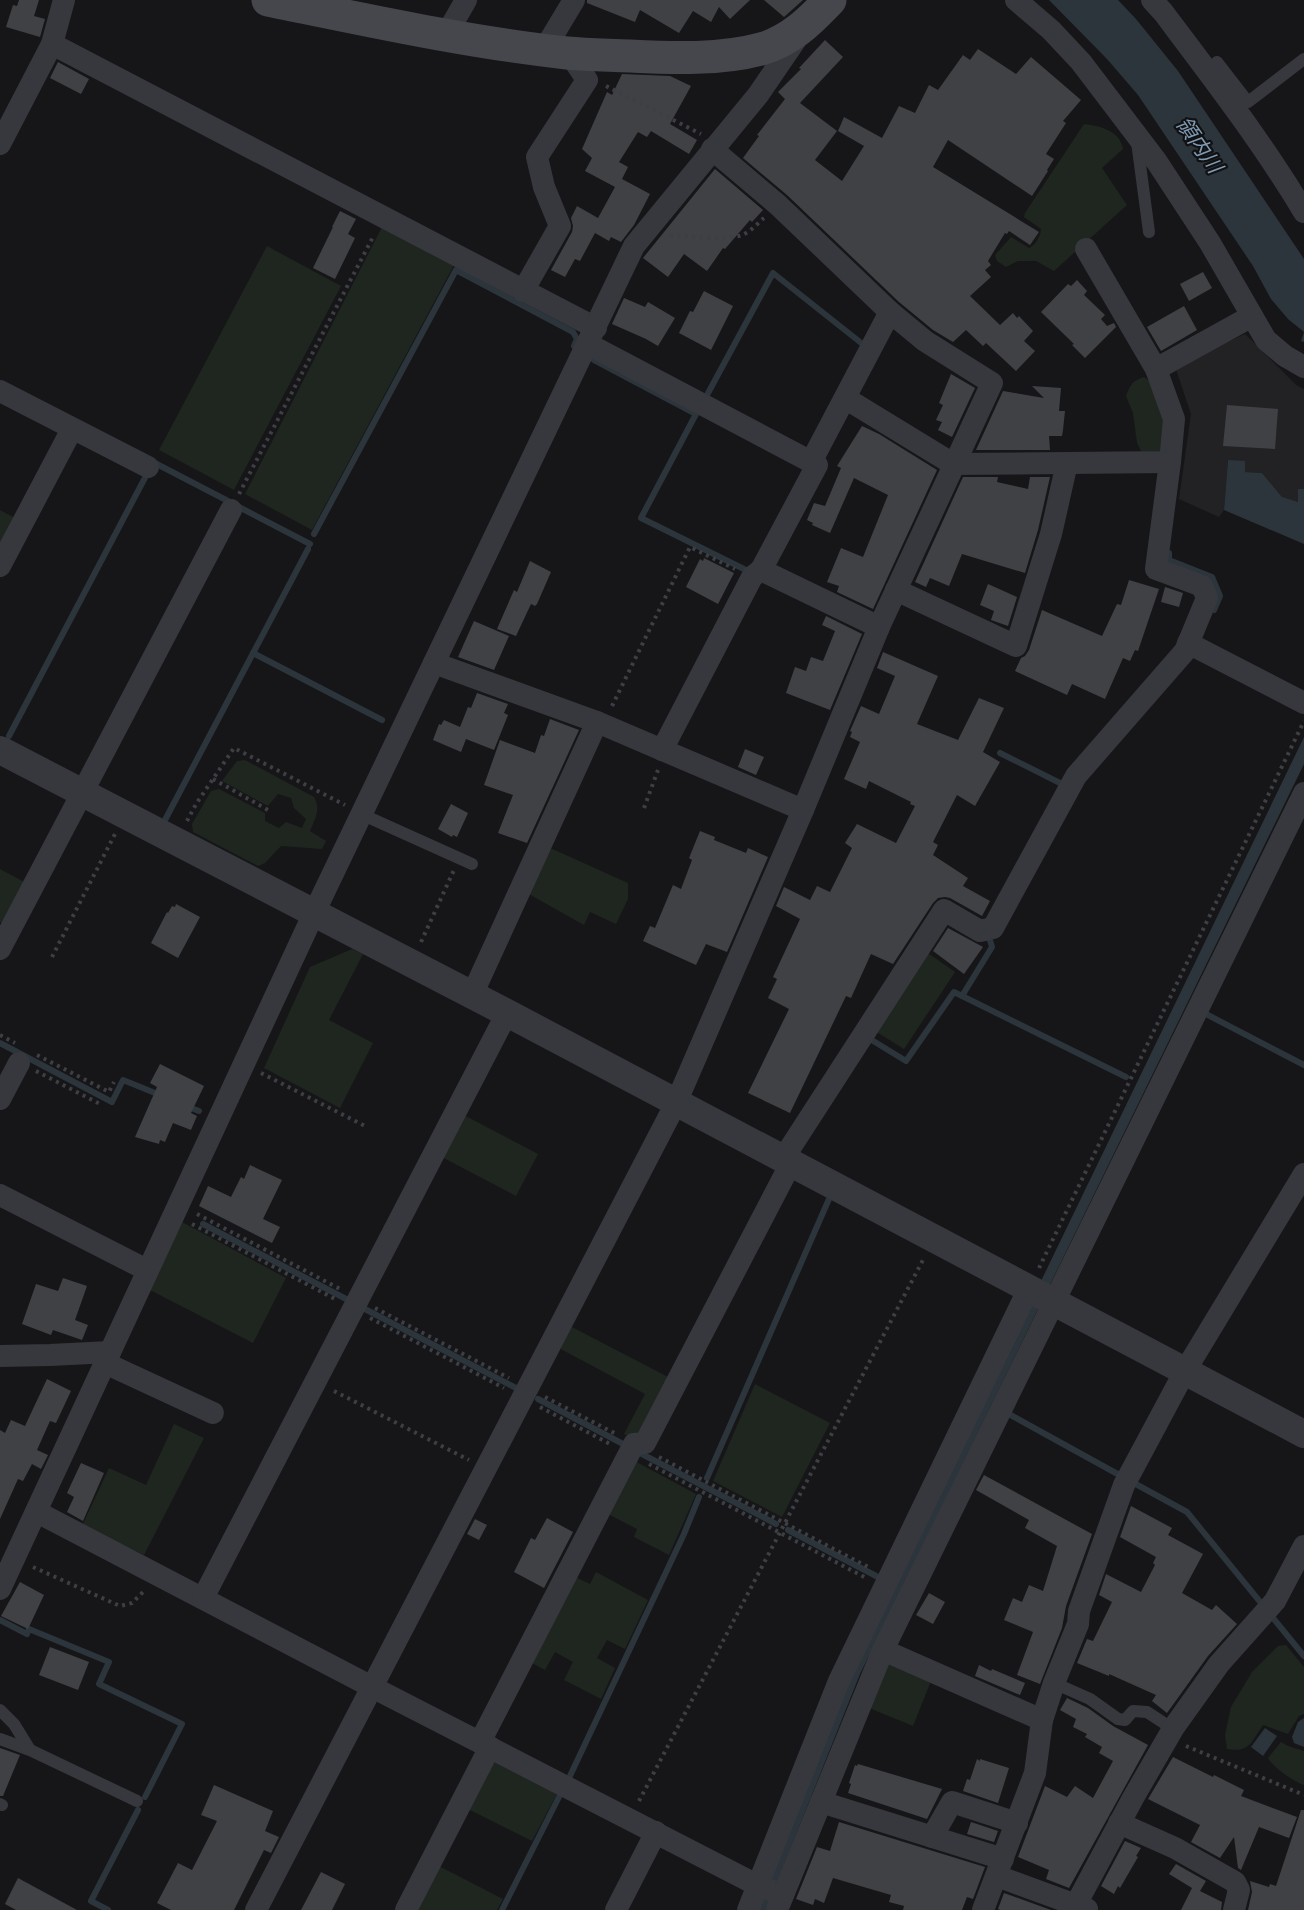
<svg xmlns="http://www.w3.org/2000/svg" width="1304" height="1910" viewBox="0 0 1304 1910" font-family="Cabin,'Noto Sans JP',sans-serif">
<rect width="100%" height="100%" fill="#161618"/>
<polygon fill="#222225" points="1245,334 1296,385 1304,389 1304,489 1298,489 1298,502 1286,499 1282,497 1262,473 1245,472 1228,460 1224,510 1219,517 1179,499 1191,414 1176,369 1203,353"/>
<g fill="#1e261f">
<path d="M 1084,124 C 1099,126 1120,130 1123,149 L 1102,168 L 1127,205 L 1054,271 L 1036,261 L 1018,261 L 1006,267 L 997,261 L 995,255 L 1011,237 L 1029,248 C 1035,246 1041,235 1041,229 L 1024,217 L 1025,213 Z"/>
<polygon points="382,227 454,265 312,530 245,494"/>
<polygon points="267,246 341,286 234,490 159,450"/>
<path d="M 1144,377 L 1148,380 L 1167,418 L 1160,451 L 1141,451 L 1137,443 L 1133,413 L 1126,396 C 1130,385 1132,381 1144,377 Z"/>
<polygon points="0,510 19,520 0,556"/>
<path d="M 245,760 L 314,797 C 321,809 315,819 310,831 L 326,841 L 322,849 L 281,846 L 265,863 L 258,866 L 193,832 L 192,824 L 211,791 L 219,789 L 265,813 L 265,821 L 279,828 L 286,822 L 302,828 L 306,819 L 294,808 L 291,798 L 278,794 L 268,806 L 222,781 L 237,761 Z"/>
<polygon points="548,847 628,883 628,899 616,924 590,912 584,925 527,893"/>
<polygon points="0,869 28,884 6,925 0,922"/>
<polygon points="352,949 363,954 329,1020 373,1043 340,1108 264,1068 310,967"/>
<polygon points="925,951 955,972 904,1049 875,1031"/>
<polygon points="460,1113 538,1154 516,1196 438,1155"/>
<polygon points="182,1222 286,1278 253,1343 150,1290"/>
<polygon points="568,1325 672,1379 636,1440 624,1434 645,1394 557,1347"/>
<polygon points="755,1384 830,1423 782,1517 713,1481"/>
<polygon points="174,1424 204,1438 144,1555 82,1526 109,1468 146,1485"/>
<polygon points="631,1459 696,1494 669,1555 634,1537 637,1529 604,1512"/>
<polygon points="596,1572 648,1600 625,1649 607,1640 597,1658 615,1668 601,1699 564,1680 573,1662 555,1652 545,1670 526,1660 571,1575 590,1584"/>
<path d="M 1286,1645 L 1304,1667 L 1304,1714 L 1299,1716 L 1288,1734 L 1263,1725 C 1251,1742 1250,1753 1227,1749 L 1225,1735 L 1231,1707 L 1252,1672 L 1278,1646 Z"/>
<polygon points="890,1656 933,1676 913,1726 869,1708"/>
<path d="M 1281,1742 L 1288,1746 L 1304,1751 L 1304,1785 C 1294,1782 1273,1767 1268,1758 Z"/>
<polygon points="487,1758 560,1788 532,1841 462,1806"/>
<polygon points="433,1863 503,1899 497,1910 409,1910"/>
</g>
<g fill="#2c353c">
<polygon points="1049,0 1118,0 1136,19 1178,71 1304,259 1304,342 1301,341 1304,332 1288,319 1271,299 1253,266 1138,95 1107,59"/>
<polygon points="1228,460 1245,461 1245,472 1262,473 1282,497 1298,502 1298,489 1304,489 1304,544 1224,510"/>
<polygon points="1304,737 1304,764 860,1674 766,1910 754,1910 842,1683 1041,1281"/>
<polygon points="1304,1718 1304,1747 1294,1743 1292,1737 1298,1722"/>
<polygon points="1265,1728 1277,1736 1263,1756 1251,1747"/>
</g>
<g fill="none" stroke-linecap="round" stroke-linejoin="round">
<g stroke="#2c353c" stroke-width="6">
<polyline points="594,360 696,414 641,518 748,571"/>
<polyline points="707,395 773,273 865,346"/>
<polyline points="151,461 228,501"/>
<polyline points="239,507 310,544"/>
<polyline points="314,534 456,270 573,332 577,339 574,346"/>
<polyline points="1169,553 1169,560 1212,577 1220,596 1214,610"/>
<polyline points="253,653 382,720"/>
<polyline points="9,736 148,472"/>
<polyline points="1000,753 1062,784"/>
<polyline points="165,820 308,549"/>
<polyline points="962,996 992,947 990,940"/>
<polyline points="1206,1014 1304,1065"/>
<polyline points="870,1039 906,1061 954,992 1126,1077"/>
<polyline points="0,1043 112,1102 123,1080 160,1095"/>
<polyline points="186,1106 199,1111"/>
<polyline points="203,1224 348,1300"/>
<polyline points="363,1308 518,1389"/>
<polyline points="538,1399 625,1445"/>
<polyline points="1007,1413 1123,1477"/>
<polyline points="638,1452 776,1524"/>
<polyline points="707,1478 829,1199"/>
<polyline points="1132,1482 1187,1512 1304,1656"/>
<polyline points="788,1530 878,1577"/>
<polyline points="0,1620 27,1634 29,1629 109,1662 99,1684 182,1724 145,1797"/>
<polyline points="569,1778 684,1534 699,1497"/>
<polyline points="108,1910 91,1901 138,1810"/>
<polyline points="502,1910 562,1791"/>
</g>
</g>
<g fill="#404145">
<polygon points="19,0 39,0 34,16 45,19 40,37 6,27 13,5 17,6"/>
<polygon points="587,0 750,0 730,19 719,7 711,22 693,11 679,33 640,10 635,22 587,3"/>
<polygon points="764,0 803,0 784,17"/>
<polygon points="825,40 843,57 800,103 837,131 815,160 842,181 864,146 838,131 844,117 882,138 899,106 915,113 929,85 938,90 963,55 970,60 978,49 1016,74 1031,57 1081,100 1063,121 1066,123 1046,154 1054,159 1047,170 1048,171 1032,196 948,140 933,167 1039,232 1030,245 1009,231 1007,234 1005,233 988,261 991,265 985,270 991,277 970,296 1000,325 1013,313 1017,318 1019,316 1033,331 1024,341 1035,351 1016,371 986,343 983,346 966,330 953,342 933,330 899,302 787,195 743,158 759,136 757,135 785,99 778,92 801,69 799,68"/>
<polygon points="58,62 89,79 81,94 50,78"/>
<polygon points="622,74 670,76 691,86 670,124 697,140 689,154 651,131 647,137 638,132 619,162 628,167 622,179 650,194 634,225 621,242 611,237 609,241 595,233 580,261 575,259 565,277 551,270 572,232 573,226 571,218 577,206 598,218 615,187 585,171 592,158 582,149 607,92 612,95"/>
<polygon points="715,169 763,210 752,222 750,220 725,249 723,248 707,271 684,254 668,277 643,258"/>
<polygon points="340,211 356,219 348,234 355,238 335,279 313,268 333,227 332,227"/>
<polygon points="1203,272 1212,288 1189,301 1180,284"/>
<polygon points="1077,280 1087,291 1084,295 1105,315 1101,319 1107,326 1114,323 1116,327 1085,358 1072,345 1074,344 1041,312 1068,284 1071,286"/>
<polygon points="704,291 733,306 711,350 679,333 690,311 693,312"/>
<polygon points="624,298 645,307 648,302 675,318 658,346 646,339 612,324"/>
<polygon points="1184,306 1197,330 1161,351 1147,327"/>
<polygon points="951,374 975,388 952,437 938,430 942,422 936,420 943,405 939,403"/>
<polygon points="1032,386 1061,388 1059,411 1065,411 1063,430 1062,436 1049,436 1050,450 976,450 1003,391 1044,398"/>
<polygon points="1227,405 1278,409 1275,449 1223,446"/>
<polygon points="862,426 879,434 937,470 873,609 837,592 839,586 827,582 841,548 863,557 888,495 854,478 830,533 812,525 813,523 807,520 814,503 825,506 841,468 837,466"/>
<polygon points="963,477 998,477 997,482 1028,489 1030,477 1050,477 1038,530 1025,573 962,554 949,586 930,578 926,587 915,582"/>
<polygon points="704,558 734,573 718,604 686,587 700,559 703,561"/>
<polygon points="530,561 551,572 537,604 535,606 531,604 516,636 497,629 514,590 517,592"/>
<polygon points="1129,580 1159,589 1138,651 1135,650 1130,661 1123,658 1105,699 1072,684 1067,695 1015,671 1021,658 1025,656 1029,650 1042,610 1102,636 1117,604 1121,605"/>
<polygon points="988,584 1017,597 1008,626 991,620 994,611 980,605"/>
<polygon points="1165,587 1183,593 1179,607 1161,602"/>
<polygon points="826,616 862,634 830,710 786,693 795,667 806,671 811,657 823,661 835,631 822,625"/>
<polygon points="474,621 509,636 494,670 458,657"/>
<polygon points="883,652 938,676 917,724 958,740 979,698 1004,708 983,752 1000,762 975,806 957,795 933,842 938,845 933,855 968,878 963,886 990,901 982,916 950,898 945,897 938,898 933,903 893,964 871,954 851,998 846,996 790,1113 748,1093 789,1009 768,998 777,979 773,977 800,919 776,906 784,887 810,900 817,886 830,892 852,848 845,843 857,824 896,843 915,806 910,804 911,802 869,781 866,789 844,779 860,742 850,737 852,732 850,731 861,706 879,714 895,676 877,668"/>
<polygon points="477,693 508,704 504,713 508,715 494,750 466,739 461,752 433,740 439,724 441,725 444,720 460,727 468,707 471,708"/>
<polygon points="550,719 579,730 527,843 498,833 513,795 484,785 500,740 535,753 541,735 544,736"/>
<polygon points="745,749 764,757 756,775 738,767"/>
<polygon points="451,804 468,813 457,837 453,835 452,837 438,829"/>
<polygon points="700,831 715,837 714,840 746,853 748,848 768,857 727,952 706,944 696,965 643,941 650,926 655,928 673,885 681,889 692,860 689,858"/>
<polygon points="176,904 200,917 178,958 151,943 167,912 168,913 172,906 175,907"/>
<polygon points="948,928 983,947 964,974 933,951"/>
<polygon points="160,1064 204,1086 191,1113 197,1116 191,1130 173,1123 165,1142 160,1140 159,1144 135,1137 157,1087 150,1083"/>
<polygon points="250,1165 282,1180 263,1219 280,1227 272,1243 199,1206 208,1186 231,1197 241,1177 244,1179"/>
<polygon points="63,1278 87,1286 75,1320 88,1325 82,1340 53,1330 51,1335 22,1324 36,1284 58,1291"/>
<polygon points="47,1379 71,1391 56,1423 50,1421 37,1450 48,1455 41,1469 32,1464 23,1481 18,1479 0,1519 0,1430 5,1433 11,1420 25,1426"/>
<polygon points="81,1463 104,1473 83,1521 67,1512 74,1497 67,1493"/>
<polygon points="984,1475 1092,1534 1066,1606 1062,1628 1040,1684 1017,1675 1033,1632 1004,1620 1013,1598 1022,1602 1029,1585 1043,1591 1057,1546 1025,1528 1029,1520 976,1490"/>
<polygon points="1131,1506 1172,1528 1168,1535 1203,1554 1182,1593 1212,1610 1216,1605 1237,1624 1208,1656 1167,1713 1152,1701 1156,1695 1109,1674 1109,1676 1077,1663 1087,1639 1093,1641 1112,1602 1099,1595 1106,1574 1141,1592 1155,1565 1153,1563 1156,1557 1120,1537"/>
<polygon points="547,1518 573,1532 544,1588 514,1572 531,1538 535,1540"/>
<polygon points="475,1519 487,1525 479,1540 467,1534"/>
<polygon points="20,1582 44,1595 28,1629 1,1616"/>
<polygon points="929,1593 945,1602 933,1624 916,1615"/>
<polygon points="50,1647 89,1662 78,1690 39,1675"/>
<polygon points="979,1665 991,1671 992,1669 1025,1683 1020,1695 975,1676"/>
<polygon points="1067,1698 1088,1708 1113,1726 1148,1745 1069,1888 1046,1879 1049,1870 1018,1857 1045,1786 1067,1797 1075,1786 1093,1798 1113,1761 1099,1753 1102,1747 1085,1737 1087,1734 1073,1727 1076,1719 1060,1710"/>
<polygon points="0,1748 20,1755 3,1796 0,1796"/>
<polygon points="1173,1757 1213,1777 1214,1775 1244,1790 1241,1796 1297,1817 1289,1838 1259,1827 1241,1870 1238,1868 1234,1837 1220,1858 1191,1842 1200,1825 1148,1799"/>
<polygon points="977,1759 980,1761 980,1759 1009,1768 998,1803 963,1791 967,1779 970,1780"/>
<polygon points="858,1764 942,1789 927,1819 848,1793 851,1784 849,1783 855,1765 857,1766"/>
<polygon points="214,1785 273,1811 265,1831 279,1837 271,1853 264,1850 234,1910 171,1910 157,1903 178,1863 192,1870 217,1821 201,1815"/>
<polygon points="1301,1810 1304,1810 1304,1910 1248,1910 1252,1892 1250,1881 1269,1887 1270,1884 1276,1886"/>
<polygon points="839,1822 985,1867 973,1899 967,1897 962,1910 903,1910 904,1906 889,1902 891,1895 833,1878 824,1903 815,1899 813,1905 796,1899 817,1847 830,1851"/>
<polygon points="971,1822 998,1831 994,1842 967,1834"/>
<polygon points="1125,1841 1141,1848 1136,1856 1138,1857 1120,1888 1118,1886 1114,1894 1101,1886"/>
<polygon points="1176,1864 1206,1881 1200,1891 1222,1902 1221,1910 1181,1910 1192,1888 1169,1874"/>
<polygon points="321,1872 345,1884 332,1910 301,1910"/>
<polygon points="18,1878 77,1910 16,1910 5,1904"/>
<polygon points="1004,1893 1051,1910 1000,1910 998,1909"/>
</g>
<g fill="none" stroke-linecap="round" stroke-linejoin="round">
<g stroke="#3d3f44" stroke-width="4" stroke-dasharray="3 4.5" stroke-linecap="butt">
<polyline points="606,86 701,134"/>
<path d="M 670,235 C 688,236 726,241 742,235 C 750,232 757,224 764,218"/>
<polyline points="239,494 374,235"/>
<polyline points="612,706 690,547 735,569"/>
<polyline points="213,779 268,810"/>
<polyline points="644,808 658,770"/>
<polyline points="187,821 196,804 234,748 345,805"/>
<polyline points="421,942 454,870"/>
<polyline points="52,957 115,834"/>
<polyline points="0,1035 15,1043"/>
<polyline points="37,1055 109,1092 114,1082"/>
<polyline points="36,1071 102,1105"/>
<polyline points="261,1073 365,1126"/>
<polyline points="197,1214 342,1290"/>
<polyline points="192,1224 337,1300"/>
<polyline points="1039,1268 1304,721"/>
<polyline points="375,1308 509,1378"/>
<polyline points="370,1318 504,1388"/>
<polyline points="334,1391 469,1460"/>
<polyline points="545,1397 618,1435"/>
<polyline points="540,1407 610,1444"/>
<polyline points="659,1457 870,1568"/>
<polyline points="649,1464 868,1579"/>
<polyline points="33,1567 120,1606 132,1603 144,1591"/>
<polyline points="1186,1746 1304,1795"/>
<polyline points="639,1801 924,1258"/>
</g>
<g stroke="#37383d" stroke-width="12">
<polyline points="1217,62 1248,102 1304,59"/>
<polyline points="1137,142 1149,232"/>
<polyline points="361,814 472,864"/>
<polyline points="1054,1683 1090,1699 1118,1719 1125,1720 1133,1711 1147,1712 1173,1729"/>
<polyline points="0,1710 14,1724 30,1750"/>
<polyline points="0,1739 30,1750 137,1801"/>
<polyline points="0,1804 2,1805"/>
</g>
<g stroke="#37383d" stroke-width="22">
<polyline points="1016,0 1051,30 1081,62 1157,162 1210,243 1266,340 1285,356 1304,367"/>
<path d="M 1152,0 L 1163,12 C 1212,77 1262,142 1304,212"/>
<polyline points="446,35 466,0"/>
<polyline points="52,44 596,328"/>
<polyline points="544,50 574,0"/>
<polyline points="0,144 52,44 64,0"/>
<polyline points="523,291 560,226 544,187 537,157 587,80 569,53"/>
<polyline points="588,344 817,465 761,570 879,627"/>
<polyline points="1156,369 1252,316"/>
<polyline points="0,391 148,467"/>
<polyline points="845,398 953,464 1170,462 1174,419 1156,369 1086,249"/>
<polyline points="811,462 890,312"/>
<polyline points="0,566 72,429"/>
<polyline points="896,590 1016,646 1051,534 1067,463"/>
<polyline points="1188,643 1304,703"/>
<polyline points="434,663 597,722 803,810"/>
<polyline points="662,750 752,577 761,570"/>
<polyline points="0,949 231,510"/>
<polyline points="472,995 597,722"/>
<polyline points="0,1099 19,1063"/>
<polyline points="783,1159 944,910 980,931 993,928 1076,776 1185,651 1207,598 1202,586 1156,569 1170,462"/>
<polyline points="0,1195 147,1270"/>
<polyline points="0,1356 50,1355 110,1352"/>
<polyline points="105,1363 213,1413"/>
<polyline points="37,1512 372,1687 757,1885 783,1895"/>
<polyline points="0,1589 314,913 634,246 758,95 799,35"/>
<polyline points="203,1598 507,1013"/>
<polyline points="883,1650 1042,1720 1035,1773 983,1910"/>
<polyline points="1042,1720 1054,1683 1078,1624 1079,1611 1124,1485 1185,1371 1304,1174"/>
<polyline points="480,1742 634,1444 645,1443 791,1163"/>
<polyline points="821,1802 1003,1859"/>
<polyline points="1119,1823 1175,1848 1235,1882 1239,1890 1234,1910"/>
<polyline points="932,1837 952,1802 1017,1823"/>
<polyline points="997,1876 1087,1909"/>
<polyline points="256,1910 676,1103 803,810 879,627 992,383 925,341 890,312 778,205 712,149"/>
<polyline points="406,1910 490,1747"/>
<polyline points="616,1910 656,1832"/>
<polyline points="748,1910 839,1681 1029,1288"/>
<polyline points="777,1910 883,1650 1304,793"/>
<polyline points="1073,1910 1133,1798 1174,1727 1219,1664 1275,1601 1304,1546"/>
</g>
<polyline stroke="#37383d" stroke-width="28" points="0,750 507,1013 1304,1434"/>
<path stroke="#45474d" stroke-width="33" d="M 268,0 C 367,20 466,42 567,53 C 588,55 609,55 630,56 C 671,58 722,60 761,49 C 790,41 810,21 830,0"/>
</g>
<g text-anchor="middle" stroke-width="4.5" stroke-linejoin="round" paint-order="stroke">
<g font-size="21" font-style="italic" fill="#7f9bb3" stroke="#111113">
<text transform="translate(1199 145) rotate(55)" y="7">領内川</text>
</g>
</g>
</svg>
